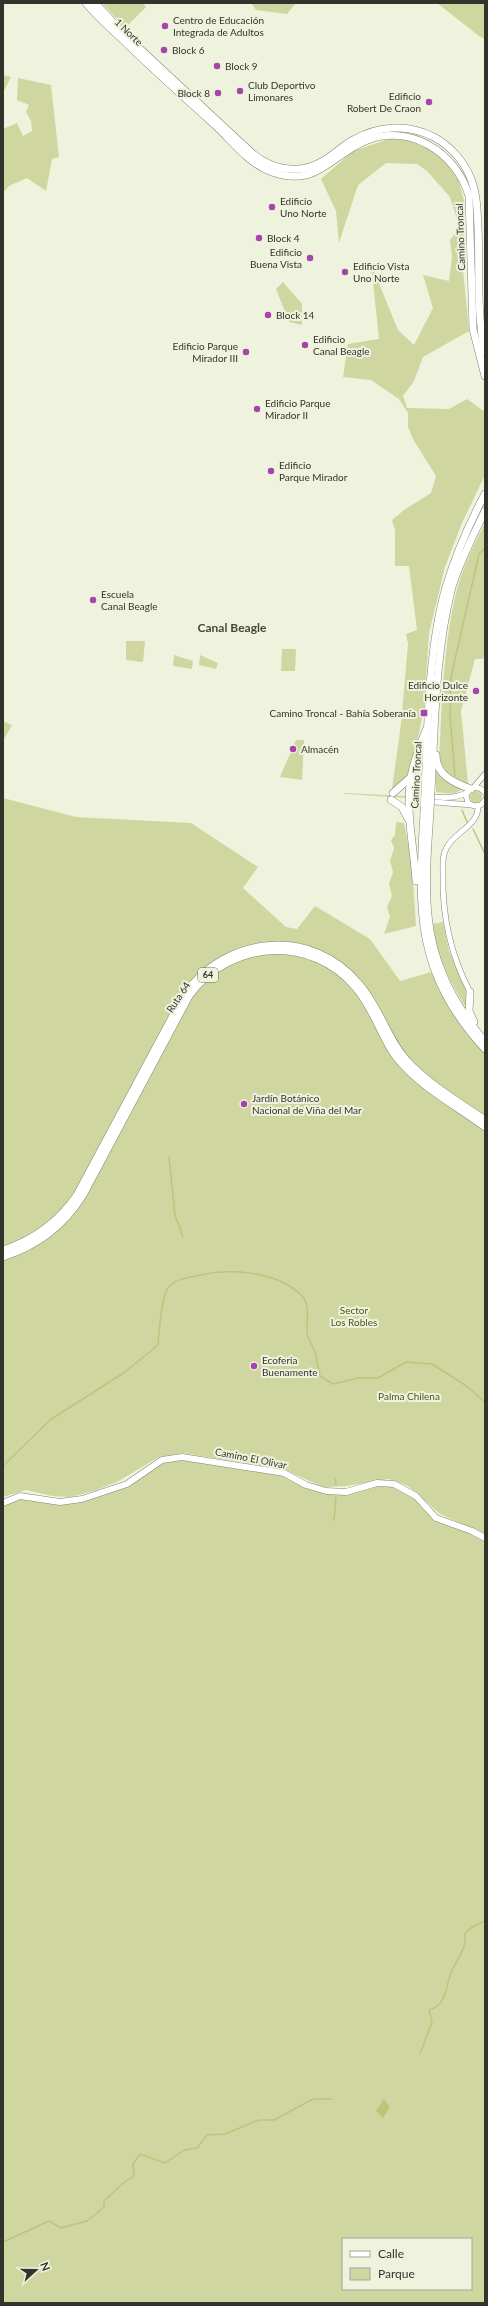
<svg xmlns="http://www.w3.org/2000/svg" width="488" height="2306" viewBox="0 0 488 2306" font-family="Lato,sans-serif">
<rect width="100%" height="100%" fill="#eff3de"/>
<g fill="#cfd6a0" fill-rule="evenodd">
<polygon points="102,3 143,3 146,7 125,28"/>
<polygon points="251,3 296,3 287,14 256,10"/>
<polygon points="437,3 485,3 485,39 479,36"/>
<polygon points="3,75 11,77 3,93"/>
<polygon points="18,78 51,85 59,157 52,159 46,191 27,178 9,186 3,193 3,129 17,123 23,136 32,131 31,121 26,112 29,105 17,100"/>
<polygon points="389,139 406,140 430,149 448,164 458,178 464,201 465,220 462,259 469,331 423,357 414,381 403,396 407,408 449,409 467,399 485,412 485,475 462,523 445,567 429,633 424,707 417,743 406,780 392,789 401,724 408,644 406,634 417,630 409,566 395,566 395,530 392,520 404,510 431,493 436,476 413,439 408,427 408,413 399,399 371,380 343,377 348,344 379,339 371,264 398,330 414,345 433,308 423,275 449,281 452,257 450,240 460,228 450,197 427,171 417,164 386,163 358,185 339,243 336,211 321,179 353,151"/>
<polygon points="283,282 302,304 302,325 289,322 276,289"/>
<path d="M 485,523 L 485,653 L 483,659 L 475,659 L 461,711 L 468,784 C 454,777 445,774 439,759 C 442,705 443,650 455,597 C 461,571 473,546 485,523 Z"/>
<polygon points="126,641 145,641 143,662 126,660"/>
<polygon points="282,649 296,649 295,671 281,671"/>
<polygon points="174,655 193,661 192,669 173,666"/>
<polygon points="200,655 218,663 216,669 199,665"/>
<polygon points="3,721 12,725 3,741"/>
<polygon points="296,740 304,740 302,780 280,777"/>
<path d="M 436,767 L 463,788 C 456,796 446,793 436,792 Z"/>
<circle cx="476" cy="797" r="6"/>
<polygon points="344,793 407,796 407,798 345,794"/>
<polygon points="3,798 76,817 191,823 258,867 243,888 286,927 297,929 315,906 370,939 400,981 431,972 443,995 485,1054 485,1534 440,1514 408,1486 389,1479 347,1486 323,1487 283,1469 183,1453 159,1457 117,1482 94,1491 70,1497 52,1496 26,1490 3,1497"/>
<polygon points="396,822 404,823 412,865 416,926 384,934 390,917 387,907 392,896 389,884 393,872 390,861 394,848 391,840 395,835"/>
<path d="M 443,922 L 449,951 L 467,992 L 467,1009 C 450,982 436,956 432,924 Z"/>
<path d="M 177,1458 L 284,1475 L 323,1493 L 380,1485 L 401,1489 L 417,1500 L 425,1509 L 479,1536 L 485,1541 L 485,2303 L 3,2303 L 3,1505 L 19,1498 L 54,1503 L 128,1485 L 159,1464 ZM 343,2239 L 471,2239 L 471,2289 L 343,2289 Z"/>
</g>
<polygon fill="#bcc67b" points="384,2099 390,2107 383,2118 376,2111"/>
<g fill="none" stroke-linecap="round" stroke-linejoin="round">
<g stroke="#bcc67b" stroke-width="1.5">
<polyline points="455,776 450,716 451,677 479,554 485,548"/>
<polyline points="462,810 467,822"/>
<polyline points="473,829 485,854"/>
<polyline points="169,1157 175,1215 183,1237"/>
<path d="M 3,1466 L 50,1420 L 125,1372 L 158,1345 C 159,1333 161,1297 168,1288 C 174,1280 185,1278 195,1276 C 228,1268 275,1270 301,1295 C 311,1304 306,1321 307,1333 C 308,1339 313,1346 315,1352 C 317,1360 318,1368 320,1376 L 333,1384 L 358,1378 L 378,1378 L 406,1362 L 432,1364 L 465,1385 L 485,1402"/>
<polyline points="335,1478 336,1485"/>
<polyline points="334,1520 336,1497"/>
<path d="M 420,2054 L 432,2022 L 429,2010 C 448,2005 445,1985 452,1971 C 458,1957 467,1948 465,1933 L 472,1927 L 485,1921"/>
<polyline points="3,2242 49,2221 61,2228 87,2221 104,2207 104,2201 127,2180 134,2176 133,2164 140,2154 165,2163 184,2150 197,2148 207,2135 225,2134 259,2120 274,2120 313,2099 332,2099"/>
</g>
<g stroke="#828572" stroke-width="6">
<g id="tertiary">
<polyline points="474,787 485,774"/>
<path d="M 410,793 C 430,796 450,802 468,792"/>
<path d="M 485,793 C 479,785 470,786 466,795 L 468,803 L 474,806 L 481,805 L 485,800"/>
<polyline points="410,800 471,805"/>
<path d="M 470,992 C 450,954 442,916 443,874 C 443,864 442,855 447,847 C 455,832 479,825 478,806"/>
</g>
</g>
<g stroke="#828572" stroke-width="7">
<polyline id="secondary" points="3,1503 20,1496 60,1502 82,1499 127,1484 162,1460 182,1457 284,1473 306,1485 326,1491 346,1492 377,1483 394,1484 416,1496 436,1518 472,1531 485,1538"/>
</g>
<g stroke="#828572" stroke-width="8">
<g id="primary">
<path d="M 86,3 C 98,18 113,30 127,44 C 156,72 186,99 216,126 C 233,142 249,164 272,172 C 317,188 330,156 365,141 C 410,123 456,152 469,196 L 473,329 L 485,376"/>
<path d="M 95,3 L 124,34 L 253,154 C 273,170 300,175 323,161 C 334,155 342,146 353,140 C 378,126 407,123 434,137 C 450,146 464,161 471,179 C 477,194 477,210 478,227 C 480,269 476,311 485,353"/>
<path d="M 436,755 C 436,775 454,783 471,789"/>
<path d="M 425,790 C 428,724 428,650 446,587 C 456,554 469,524 485,494"/>
<path d="M 431,791 C 435,723 435,653 452,587 C 460,561 473,536 485,511"/>
<polyline points="393,793 411,777"/>
<polyline points="391,800 402,807 408,819"/>
<path d="M 430,812 C 423,909 420,962 485,1042"/>
<path d="M 424,813 C 418,910 415,972 485,1049"/>
<path d="M 416,881 C 414,847 405,812 411,777 C 414,761 420,745 426,730"/>
<polyline points="470,992 469,1011 474,1022"/>
</g>
</g>
<g stroke="#828572" stroke-width="8">
<g id="trunk">
<path d="M 3,1250 C 34,1240 59,1221 77,1195 L 184,995 C 226,935 312,926 360,985 C 380,1008 387,1039 408,1062 C 430,1085 459,1102 485,1120"/>
<path d="M 3,1257 C 37,1246 64,1226 83,1195 L 189,996 C 230,940 311,934 356,988 C 376,1011 382,1043 403,1065 C 426,1090 458,1107 485,1127"/>
</g>
</g>
<use href="#tertiary" stroke="#fff" stroke-width="5"/>
<use href="#secondary" stroke="#fff" stroke-width="6"/>
<use href="#primary" stroke="#fff" stroke-width="7"/>
<use href="#trunk" stroke="#fff" stroke-width="7"/>
<g stroke="#828572" stroke-width="8" stroke-linecap="butt">
<g id="primary-bridge">
<polyline points="430,812 431,791"/>
<polyline points="424,813 425,790"/>
</g>
</g>
<use href="#primary-bridge" stroke="#fff" stroke-width="7"/>
</g>
<g fill="#a444ac" stroke="#eff3de" stroke-width="1.5">
<circle cx="165" cy="26" r="4"/>
<circle cx="164" cy="50" r="4"/>
<circle cx="217" cy="66" r="4"/>
<circle cx="240" cy="91" r="4"/>
<circle cx="218" cy="93" r="4"/>
<circle cx="429" cy="102" r="4"/>
<circle cx="272" cy="207" r="4"/>
<circle cx="259" cy="238" r="4"/>
<circle cx="310" cy="258" r="4"/>
<circle cx="345" cy="272" r="4"/>
<circle cx="268" cy="315" r="4"/>
<circle cx="305" cy="345" r="4"/>
<circle cx="246" cy="352" r="4"/>
<circle cx="257" cy="409" r="4"/>
<circle cx="271" cy="471" r="4"/>
<circle cx="93" cy="600" r="4"/>
<circle cx="476" cy="691" r="4"/>
<rect x="420" y="709" width="8" height="8" rx="2"/>
<circle cx="293" cy="749" r="4"/>
<circle cx="244" cy="1104" r="4"/>
<circle cx="254" cy="1366" r="4"/>
</g>
<g text-anchor="middle" stroke-width="4" stroke-linejoin="round" paint-order="stroke">
<rect fill="#eff3de" stroke="#6b6d61" stroke-width="1" x="198" y="968" width="20" height="14" rx="3"/>
<g font-size="9" font-weight="bold" fill="#32342c">
<text x="208" y="978">64</text>
</g>
<g font-size="10" fill="#32342c" stroke="#eff3de" text-anchor="start">
<text x="173" y="24">Centro de Educación<tspan x="173" dy="12">Integrada de Adultos</tspan></text>
<text x="172" y="54">Block 6</text>
<text x="225" y="70">Block 9</text>
<text x="248" y="89">Club Deportivo<tspan x="248" dy="12">Limonares</tspan></text>
<text x="210" y="97" text-anchor="end">Block 8</text>
<text x="421" y="100" text-anchor="end">Edificio<tspan x="421" dy="12">Robert De Craon</tspan></text>
<text x="280" y="205">Edificio<tspan x="280" dy="12">Uno Norte</tspan></text>
<text x="267" y="242">Block 4</text>
<text x="302" y="256" text-anchor="end">Edificio<tspan x="302" dy="12">Buena Vista</tspan></text>
<text x="353" y="270">Edificio Vista<tspan x="353" dy="12">Uno Norte</tspan></text>
<text x="276" y="319">Block 14</text>
<text x="313" y="343">Edificio<tspan x="313" dy="12">Canal Beagle</tspan></text>
<text x="238" y="350" text-anchor="end">Edificio Parque<tspan x="238" dy="12">Mirador III</tspan></text>
<text x="265" y="407">Edificio Parque<tspan x="265" dy="12">Mirador II</tspan></text>
<text x="279" y="469">Edificio<tspan x="279" dy="12">Parque Mirador</tspan></text>
<text x="101" y="598">Escuela<tspan x="101" dy="12">Canal Beagle</tspan></text>
<text x="468" y="689" text-anchor="end">Edificio Dulce<tspan x="468" dy="12">Horizonte</tspan></text>
<text x="416" y="717" text-anchor="end">Camino Troncal - Bahía Soberanía</text>
<text x="301" y="753">Almacén</text>
<text x="252" y="1102">Jardín Botánico<tspan x="252" dy="12">Nacional de Viña del Mar</tspan></text>
<text x="262" y="1364">Ecoferia<tspan x="262" dy="12">Buenamente</tspan></text>
</g>
<g font-size="10" fill="#32342c" stroke="#eff3de">
<text transform="translate(129 32) rotate(44)" y="4">1 Norte</text>
<text transform="translate(460 237) rotate(-92)" y="4">Camino Troncal</text>
<text transform="translate(416 775) rotate(-87)" y="4">Camino Troncal</text>
<text transform="translate(178 997) rotate(-57)" y="4">Ruta 64</text>
<text transform="translate(251 1458) rotate(11)" y="4">Camino El Olivar</text>
</g>
<g font-size="10" fill="#4d521b" stroke="#eff3de">
<text x="354" y="1314">Sector<tspan x="354" dy="12">Los Robles</tspan></text>
<text x="409" y="1400">Palma Chilena</text>
</g>
<g font-size="12" font-weight="bold" fill="#454837" stroke="#eff3de">
<text x="232" y="632">Canal Beagle</text>
</g>
</g>
<rect width="488" height="2306" fill="none" stroke="#32342c" stroke-width="8"/>
<rect x="342" y="2238" width="130" height="52" fill="#eff3de" stroke="#a3a797"/>
<rect x="350" y="2251" width="20" height="6" fill="#ffffff" stroke="#a3a797"/>
<text x="378" y="2258" font-size="12" fill="#32342c">Calle</text>
<rect x="350" y="2268" width="20" height="12" fill="#cfd6a0" stroke="#a3a797"/>
<text x="378" y="2278" font-size="12" fill="#32342c">Parque</text>
<g transform="translate(36 2270) rotate(69)" stroke="#eff3de" stroke-width="3" paint-order="stroke">
<path d="M0-3L7 15L0 10L-7 15Z" fill="#32342c"/>
<text y="-6" font-size="11" font-weight="bold" text-anchor="middle" fill="#32342c">N</text>
</g>
</svg>
